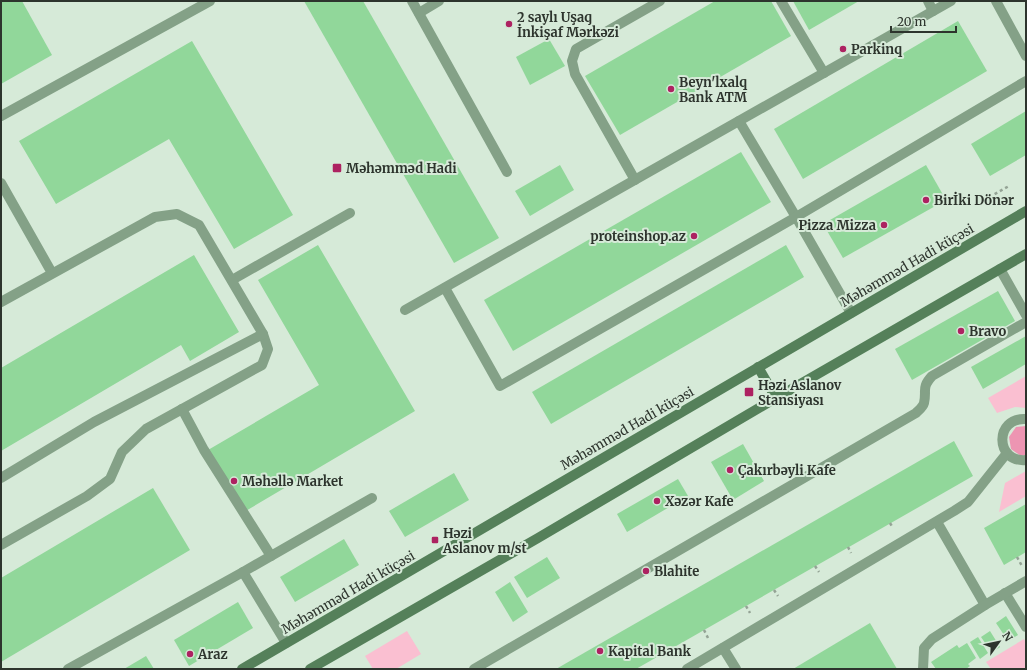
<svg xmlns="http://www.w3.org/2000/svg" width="1027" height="670" viewBox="0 0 1027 670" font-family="Merriweather,serif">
<rect width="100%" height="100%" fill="#d6ead8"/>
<g fill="#fabfd1">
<polygon points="1026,376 1026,408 1015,407 997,413 988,398"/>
<polygon points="1026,471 1026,496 999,512 1005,483"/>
<polygon points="407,631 421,654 396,669 373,669 365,656"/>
<polygon points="1024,639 1026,643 1026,669 991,669 986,662"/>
</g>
<polygon fill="#ed95b2" points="1026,426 1026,455 1021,456 1011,449 1009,437 1016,427"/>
<g fill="#91d79a">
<polygon points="1,1 22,1 52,55 1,84"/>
<polygon points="304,1 363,1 499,238 454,263"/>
<polygon points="715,1 771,1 791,36 620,135 585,76"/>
<polygon points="793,1 859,1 809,30"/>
<polygon points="958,21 987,71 803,179 774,129"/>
<polygon points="549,39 565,66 530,85 516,57"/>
<polygon points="192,41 293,215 234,249 169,139 56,204 19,141"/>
<polygon points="1026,111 1026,155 990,176 971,144"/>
<polygon points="741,152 771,202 513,351 484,300"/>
<polygon points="560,165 574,190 530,216 515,191"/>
<polygon points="926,165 946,200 843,258 823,224"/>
<polygon points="318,245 415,411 244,512 208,450 319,385 258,280"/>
<polygon points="786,245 804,277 551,424 532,392"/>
<polygon points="194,255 239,332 190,361 181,345 1,451 1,368"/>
<polygon points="998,291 1015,321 912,380 895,349"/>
<polygon points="1026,336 1026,364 983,389 971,367"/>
<polygon points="954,441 973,476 636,669 556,669"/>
<polygon points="743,444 764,481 733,500 711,462"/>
<polygon points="454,473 469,500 405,537 389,511"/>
<polygon points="678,479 688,496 627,532 617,514"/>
<polygon points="153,488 190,550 1,662 1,578"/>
<polygon points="1026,504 1026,552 1004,565 984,528"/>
<polygon points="344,539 359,565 295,602 280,577"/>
<polygon points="547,557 560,578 527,598 514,577"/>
<polygon points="510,582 528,612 513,622 495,592"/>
<polygon points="238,602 253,628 189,666 174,640"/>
<polygon points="1006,616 1018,635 1008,641 996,623"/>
<polygon points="870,623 897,669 793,669"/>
<polygon points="990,631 1000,647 992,653 981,637"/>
<polygon points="978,637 988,653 980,659 970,642"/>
<polygon points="967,643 976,658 968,664 970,666 966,669 936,669 931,662 957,645 959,648"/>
<polygon points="146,656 154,669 124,669"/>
</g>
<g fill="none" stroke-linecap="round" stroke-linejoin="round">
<g stroke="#94a395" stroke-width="2.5" stroke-dasharray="3 3" stroke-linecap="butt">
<polyline points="979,203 1009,186"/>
<polyline points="890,523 893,528"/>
<polyline points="848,547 851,553"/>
<polyline points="1017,557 1022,566"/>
<polyline points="815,566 819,572"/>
<polyline points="774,590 778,596"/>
<polyline points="746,606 750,613"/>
<polyline points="704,630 708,638"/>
<polyline points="670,650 675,658"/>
</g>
<g stroke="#84a187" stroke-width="10">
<polyline points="412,1 507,172"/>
<polyline points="781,1 824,73"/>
<polyline points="928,1 933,11"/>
<polyline points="996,1 1026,56"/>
<polyline points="419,13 439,1"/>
<polyline points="1,116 210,1"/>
<polyline points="739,121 796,217 851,313"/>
<polyline points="635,180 575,74 572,61 576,49 660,1"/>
<polyline points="1,183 52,273"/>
<polyline points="1000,269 1026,315"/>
<polyline points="232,280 350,213"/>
<polyline points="445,288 500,386 796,217 1026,81"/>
<polyline points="1,302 155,217 177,214 199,225 263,334 268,349 262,365 146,429 122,452 110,479 87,496 1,545"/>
<polyline points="405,310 951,1"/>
<polyline points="182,409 204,450 271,556"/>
<path d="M 1026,419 C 994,417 995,463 1026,460"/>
<polyline points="1,478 94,422 263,334"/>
<polyline points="937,522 985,605"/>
<polyline points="243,572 286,643"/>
<polyline points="1005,593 1026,627"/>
<polyline points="723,648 736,669"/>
<polyline points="68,669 243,572 372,498"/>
<path d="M 474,669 L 916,413 C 919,410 923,407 924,403 C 927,390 921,388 932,376 L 1026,322"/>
<polyline points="687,669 954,511 968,502 1007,453"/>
<polyline points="923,669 924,648 932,639 985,605 1026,581"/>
</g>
<g stroke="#55805a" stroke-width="10">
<polyline points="758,367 776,398"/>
<polyline points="242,669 1026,211"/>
<polyline points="310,669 538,538 776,398 1026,254"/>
</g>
</g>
<g fill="#ad2261" stroke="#d6ead8" stroke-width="1.5">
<circle cx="509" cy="24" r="4"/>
<circle cx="843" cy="49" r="4"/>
<circle cx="671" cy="89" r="4"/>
<rect x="332" y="163" width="10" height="10" rx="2"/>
<circle cx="926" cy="200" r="4"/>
<circle cx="884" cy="225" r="4"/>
<circle cx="694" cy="236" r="4"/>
<circle cx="961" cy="331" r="4"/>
<rect x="744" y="387" width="10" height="10" rx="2"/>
<circle cx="730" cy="470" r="4"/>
<circle cx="234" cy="481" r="4"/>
<circle cx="657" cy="501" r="4"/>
<rect x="431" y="536" width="8" height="8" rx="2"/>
<circle cx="646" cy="571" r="4"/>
<circle cx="600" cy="651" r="4"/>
<circle cx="190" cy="654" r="4"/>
</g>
<g text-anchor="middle" stroke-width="4" stroke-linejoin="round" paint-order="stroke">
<g font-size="13" font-weight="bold" fill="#2d342d" stroke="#d6ead8" text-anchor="start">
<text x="517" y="22">2 saylı Uşaq<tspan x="517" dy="15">İnkişaf Mərkəzi</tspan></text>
<text x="851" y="54">Parkinq</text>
<text x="679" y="87">Beyn'lxalq<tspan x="679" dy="15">Bank ATM</tspan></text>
<text x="346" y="173">Məhəmməd Hadi</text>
<text x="934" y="205">Birİki Dönər</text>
<text x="876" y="230" text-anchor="end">Pizza Mizza</text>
<text x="686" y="241" text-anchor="end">proteinshop.az</text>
<text x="969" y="336">Bravo</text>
<text x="758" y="390">Həzi Aslanov<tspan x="758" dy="15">Stansiyası</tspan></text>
<text x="738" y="475">Çakırbəyli Kafe</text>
<text x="242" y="486">Mәhәllә Market</text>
<text x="665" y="506">Xəzər Kafe</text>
<text x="443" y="538">Həzi<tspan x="443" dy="15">Aslanov m/st</tspan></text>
<text x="654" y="576">Blahite</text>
<text x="608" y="656">Kapital Bank</text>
<text x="198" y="659">Araz</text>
</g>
<g font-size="13" fill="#2d342d" stroke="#d6ead8">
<text transform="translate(907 265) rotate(-30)" y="5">Məhəmməd Hadi küçəsi</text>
<text transform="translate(627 428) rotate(-30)" y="5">Məhəmməd Hadi küçəsi</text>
<text transform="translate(348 592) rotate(-30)" y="5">Məhəmməd Hadi küçəsi</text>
</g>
</g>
<rect width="1027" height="670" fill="none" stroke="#2d342d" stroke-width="4"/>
<g transform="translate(999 642) rotate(57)" stroke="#d6ead8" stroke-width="3" paint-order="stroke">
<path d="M0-3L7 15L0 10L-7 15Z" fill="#2d342d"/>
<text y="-6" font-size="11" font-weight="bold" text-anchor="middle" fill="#2d342d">N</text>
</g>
<path d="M891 26v6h65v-6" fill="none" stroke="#2d342d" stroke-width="2"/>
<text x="897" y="26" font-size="12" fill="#2d342d" stroke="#d6ead8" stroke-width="3" paint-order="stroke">20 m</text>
</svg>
